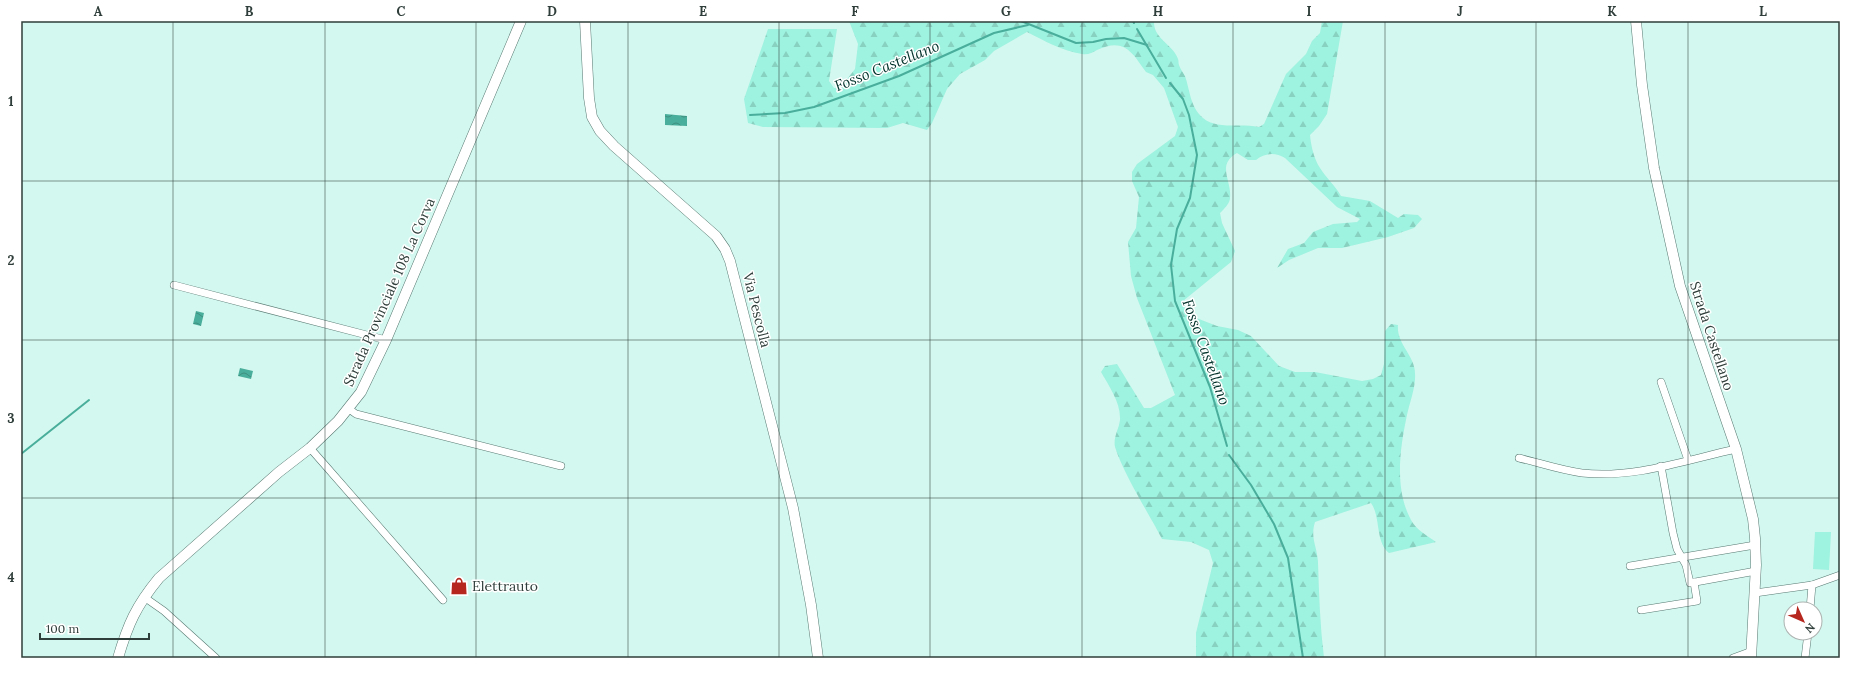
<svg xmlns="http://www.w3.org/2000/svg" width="1861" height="679" viewBox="0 0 1861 679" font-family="Lora,serif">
<defs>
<pattern id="forest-firs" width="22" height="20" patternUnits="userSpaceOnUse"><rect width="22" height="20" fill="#9ef2e0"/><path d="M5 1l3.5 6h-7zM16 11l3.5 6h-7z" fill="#88d1c1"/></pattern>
<pattern id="water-waves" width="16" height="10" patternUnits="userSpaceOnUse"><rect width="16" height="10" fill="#49ae9b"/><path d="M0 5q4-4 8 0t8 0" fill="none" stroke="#3d8f7f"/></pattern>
</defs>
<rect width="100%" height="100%" fill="#d3f8ef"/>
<path fill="url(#forest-firs)" d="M 849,21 L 1154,21 C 1153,39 1173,44 1178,59 C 1179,61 1178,63 1179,65 C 1180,69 1183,72 1185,76 C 1190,90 1190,107 1203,118 C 1217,130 1241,123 1259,127 L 1264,124 L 1286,74 L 1306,54 L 1312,41 L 1320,33 L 1322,21 L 1343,21 L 1327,114 L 1319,126 L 1310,135 C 1311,146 1314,159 1320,168 C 1326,178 1335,185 1341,196 L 1370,201 L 1398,218 L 1404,214 L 1418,215 L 1422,219 L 1414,228 L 1388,237 L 1342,248 L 1318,248 L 1289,260 L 1277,268 L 1288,249 L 1304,243 L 1313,232 L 1333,224 L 1357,222 L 1360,219 L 1337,207 L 1285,158 C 1275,152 1265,153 1256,160 L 1248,160 L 1237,153 C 1216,165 1232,180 1230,198 C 1230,203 1224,209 1220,213 L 1222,223 L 1235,251 L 1231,262 L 1183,301 L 1186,314 L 1217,326 L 1238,330 L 1251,336 L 1279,366 L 1295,372 L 1315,372 L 1362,381 L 1373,379 L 1381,375 L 1384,364 L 1385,331 L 1391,324 L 1398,325 C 1396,343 1415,356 1415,373 C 1416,387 1410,401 1407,415 C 1400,448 1394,489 1411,520 C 1416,530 1428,536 1436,542 L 1389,553 C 1375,542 1381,517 1371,503 L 1315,522 C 1310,538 1317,546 1318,562 C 1319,594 1320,626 1324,658 L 1196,658 L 1196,633 L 1213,563 L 1209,550 L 1191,542 L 1162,539 C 1148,512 1124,475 1115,447 C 1113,437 1119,429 1120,420 C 1121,403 1109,386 1101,372 L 1105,366 L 1117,364 L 1144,408 L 1151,408 L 1175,395 L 1137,298 L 1131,276 L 1128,242 L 1136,228 L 1139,197 L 1132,181 L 1132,172 L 1137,164 L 1175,136 L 1178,127 L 1164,88 L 1153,75 L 1146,72 C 1132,52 1124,37 1097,50 C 1092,53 1088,55 1082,54 C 1062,51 1045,41 1027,32 L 994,51 L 985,60 L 960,74 L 947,89 L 932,123 L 927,130 L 903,123 L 887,128 L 763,127 L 748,123 L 744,99 L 768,29 L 837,29 L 829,81 L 834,88 L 840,88 L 855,69 L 858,44 Z"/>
<polygon fill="#9ef2e0" points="1815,532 1831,532 1829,570 1813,569"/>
<g fill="url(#water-waves)">
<polygon points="665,114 687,116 687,126 665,125"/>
<polygon points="196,311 204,313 201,326 193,324"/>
<polygon points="240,368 253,371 251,379 238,376"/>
</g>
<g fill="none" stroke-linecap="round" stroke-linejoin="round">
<g stroke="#49ae9b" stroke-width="2">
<polyline points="1021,21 1076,43 1093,42 1106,39 1124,38 1147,45"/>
<polyline points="1133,21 1134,23"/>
<polyline points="1137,29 1166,78"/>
<polyline points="1170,83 1183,99 1189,115 1197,155 1190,198 1177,229 1171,265 1175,301 1210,387 1227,446"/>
<polyline points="750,115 785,113 814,107 899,76 994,33 1028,25"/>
<polyline points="21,454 89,400"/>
<polyline points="1229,455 1251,485 1274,524 1288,558 1303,658"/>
</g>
<g stroke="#577971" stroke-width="8">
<g id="street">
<polyline points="174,285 386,340"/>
<polyline points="1661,382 1688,460"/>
<polyline points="349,409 356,414 561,466"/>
<polyline points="310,448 443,600"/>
<path d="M 1519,458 C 1540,463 1560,470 1582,473 C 1633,479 1686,460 1736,449"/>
<polyline points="1661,466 1673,533 1677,549 1686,565 1690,583 1756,571"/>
<polyline points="1630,566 1755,545"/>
<polyline points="1755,593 1812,585 1840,575"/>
<polyline points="144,597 164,611 216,658"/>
<polyline points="1810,609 1812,585"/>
<polyline points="1641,610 1697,601 1694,582"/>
<polyline points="1733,658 1752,651"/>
<polyline points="1805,658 1808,633"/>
</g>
</g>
<g stroke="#577971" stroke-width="11">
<g id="secondary">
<polyline points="585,21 589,98 592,117 600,131 614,146 716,236 725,249 730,261 793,508 811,605 818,658"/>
<polyline points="1636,21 1642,85 1654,168 1680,286 1736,449 1753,519 1755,538 1756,565 1751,658"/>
<path d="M 118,658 C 128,624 136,606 159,578 L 279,472 L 310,448 L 338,421 L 361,392 L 386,340 L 521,21"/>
</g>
</g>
<use href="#street" stroke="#fff" stroke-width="7"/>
<use href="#secondary" stroke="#fff" stroke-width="10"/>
</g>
<path fill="none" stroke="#2f3e3a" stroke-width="1" stroke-opacity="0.55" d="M 173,21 L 173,658M 325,21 L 325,658M 476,21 L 476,658M 628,21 L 628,658M 779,21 L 779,658M 930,21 L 930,658M 1082,21 L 1082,658M 1233,21 L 1233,658M 1385,21 L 1385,658M 1536,21 L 1536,658M 1688,21 L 1688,658M 21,181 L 1840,181M 21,340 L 1840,340M 21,498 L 1840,498"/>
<defs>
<g id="shop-bare" transform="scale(1.38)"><path d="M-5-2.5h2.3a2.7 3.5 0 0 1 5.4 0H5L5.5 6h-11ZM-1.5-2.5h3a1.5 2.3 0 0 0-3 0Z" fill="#b6281f" stroke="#fff" stroke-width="2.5" paint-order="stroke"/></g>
</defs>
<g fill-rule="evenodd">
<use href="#shop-bare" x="459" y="586"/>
</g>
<g text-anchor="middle" stroke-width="3" stroke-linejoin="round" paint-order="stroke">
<g font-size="14" fill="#2f3e3a" stroke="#fff">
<text transform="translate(389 292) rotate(-66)" y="5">Strada Provinciale 108 La Corva</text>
<text transform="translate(757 310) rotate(76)" y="5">Via Pescolla</text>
<text transform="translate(1712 336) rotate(72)" y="5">Strada Castellano</text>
</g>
<g font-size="14" fill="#2f3e3a" stroke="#fff" text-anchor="start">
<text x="472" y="591">Elettrauto</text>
</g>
<g font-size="15" font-style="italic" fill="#01322a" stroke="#fff">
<text transform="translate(887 66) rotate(-22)" y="5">Fosso Castellano</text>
<text transform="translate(1206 352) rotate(70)" y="5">Fosso Castellano</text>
</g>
</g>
<rect width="1861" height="679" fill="none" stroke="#ffffff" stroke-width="44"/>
<g transform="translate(1803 621) rotate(135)"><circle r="19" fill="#ffffff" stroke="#acb2b0"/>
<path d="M0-3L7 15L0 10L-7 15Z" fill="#b6281f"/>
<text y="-6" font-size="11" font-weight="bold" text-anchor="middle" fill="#2f3e3a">N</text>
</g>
<path d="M40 633v6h109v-6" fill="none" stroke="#2f3e3a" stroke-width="2"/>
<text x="46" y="633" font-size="12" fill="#2f3e3a" stroke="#ffffff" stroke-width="3" paint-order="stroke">100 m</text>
<rect x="22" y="22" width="1817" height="635" fill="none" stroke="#2f3e3a" stroke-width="1.5"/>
<g font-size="13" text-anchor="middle" font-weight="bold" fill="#2f3e3a">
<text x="98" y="16">A</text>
<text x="249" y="16">B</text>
<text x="401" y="16">C</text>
<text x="552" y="16">D</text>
<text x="703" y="16">E</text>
<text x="855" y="16">F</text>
<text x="1006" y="16">G</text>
<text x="1158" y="16">H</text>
<text x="1309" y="16">I</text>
<text x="1460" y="16">J</text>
<text x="1612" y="16">K</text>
<text x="1763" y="16">L</text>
<text x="11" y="106">1</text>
<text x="11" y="265">2</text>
<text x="11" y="423">3</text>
<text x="11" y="582">4</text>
</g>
</svg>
